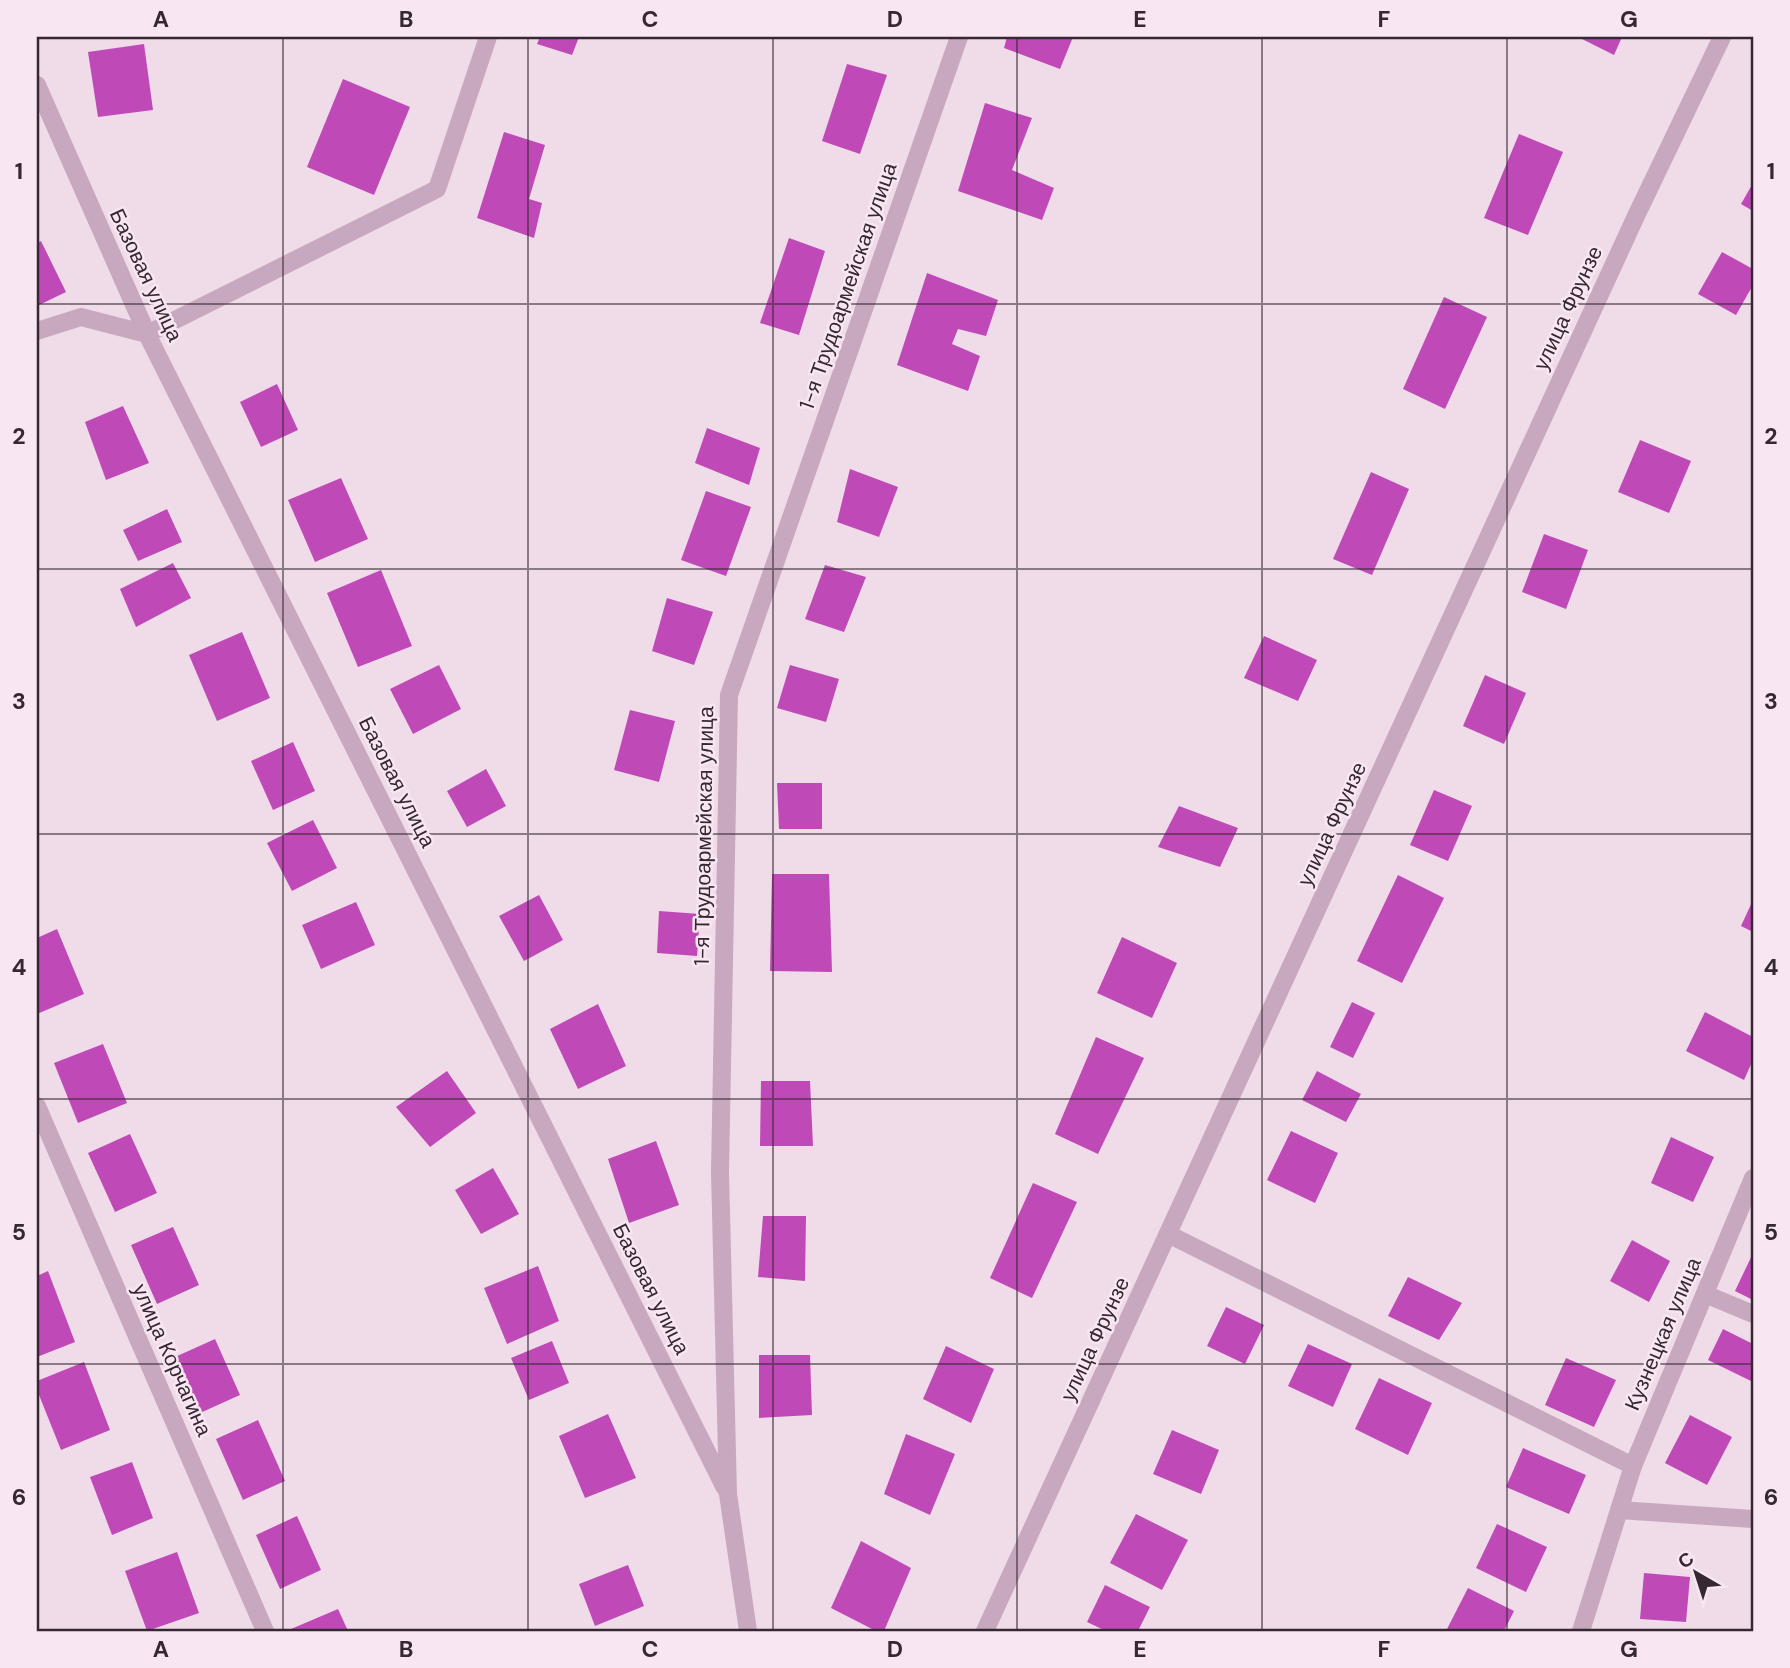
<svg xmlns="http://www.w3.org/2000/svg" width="1790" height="1668" viewBox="0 0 1790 1668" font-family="'DM Sans',sans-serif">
<rect width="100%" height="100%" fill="#f0dbe9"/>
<g fill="#bf4ab7">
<polygon points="540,37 579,37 572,55 537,44"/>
<polygon points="1007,37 1073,37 1060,69 1004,48"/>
<polygon points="1578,37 1622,37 1614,55"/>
<polygon points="144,44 153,110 98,117 88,52"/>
<polygon points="847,64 887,75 860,154 822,141"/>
<polygon points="343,79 410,107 374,195 307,167"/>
<polygon points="985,103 1032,118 1012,170 1054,188 1042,220 958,191"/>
<polygon points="504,132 545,145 529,199 542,203 534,238 477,218"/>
<polygon points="1519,134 1563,152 1528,235 1484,218"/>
<polygon points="1753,183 1753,211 1741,204"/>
<polygon points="789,238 825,251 799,335 760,323"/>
<polygon points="41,241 66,292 37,306 37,243"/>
<polygon points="1722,252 1753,269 1753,285 1736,315 1698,294"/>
<polygon points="927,273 998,300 986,336 958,329 952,344 980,356 968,391 897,365"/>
<polygon points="1444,297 1487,317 1445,409 1403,389"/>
<polygon points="277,384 298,430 261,447 240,402"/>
<polygon points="123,406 149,463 106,480 85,422"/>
<polygon points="707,428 760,448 749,485 695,463"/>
<polygon points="1640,440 1691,461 1669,513 1618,492"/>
<polygon points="850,469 898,487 879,537 837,522"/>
<polygon points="1371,472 1409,489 1372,575 1333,559"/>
<polygon points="341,478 368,539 315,562 288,500"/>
<polygon points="706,491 751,507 726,576 681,560"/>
<polygon points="167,509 182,542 138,561 123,530"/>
<polygon points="1544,534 1588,550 1566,609 1522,592"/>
<polygon points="173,563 191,598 136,627 120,589"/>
<polygon points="825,565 866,577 844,632 805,619"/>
<polygon points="381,570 412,646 358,667 327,593"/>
<polygon points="667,598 713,612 694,665 652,651"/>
<polygon points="242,632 270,698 217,721 189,655"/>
<polygon points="1264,636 1317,660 1298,701 1244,678"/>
<polygon points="439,665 461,709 413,734 390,689"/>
<polygon points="790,665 839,679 826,722 777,708"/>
<polygon points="1485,675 1526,693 1504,744 1463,726"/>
<polygon points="630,710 675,721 659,782 614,770"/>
<polygon points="293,742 315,791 273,810 251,761"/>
<polygon points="486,769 506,806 467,827 447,791"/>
<polygon points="777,783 822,783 822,829 779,829"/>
<polygon points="1434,790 1472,806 1448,861 1410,845"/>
<polygon points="1179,806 1238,828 1220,867 1158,847"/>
<polygon points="313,820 337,868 292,891 267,843"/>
<polygon points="772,874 829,874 832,972 770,971"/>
<polygon points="1398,875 1444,898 1402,983 1357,961"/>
<polygon points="539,895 563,940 524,961 499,916"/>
<polygon points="1753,900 1753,932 1741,926"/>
<polygon points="356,902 375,945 321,969 302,925"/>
<polygon points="659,911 700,914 697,956 657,953"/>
<polygon points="57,929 84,994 37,1014 37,938"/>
<polygon points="1122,937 1177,963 1152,1018 1097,993"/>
<polygon points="1352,1002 1375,1013 1353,1058 1330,1047"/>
<polygon points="598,1004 626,1066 578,1089 550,1029"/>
<polygon points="1705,1012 1753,1037 1753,1060 1744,1080 1686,1051"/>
<polygon points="1096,1037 1144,1058 1098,1154 1055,1134"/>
<polygon points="103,1044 127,1103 78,1123 54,1063"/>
<polygon points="447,1071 476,1113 430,1147 396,1107"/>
<polygon points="1317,1071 1361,1094 1346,1122 1302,1100"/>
<polygon points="761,1081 810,1081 813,1146 760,1146"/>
<polygon points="1291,1131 1338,1153 1315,1203 1267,1180"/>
<polygon points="130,1134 157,1193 115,1212 88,1153"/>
<polygon points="1671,1137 1714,1157 1693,1202 1651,1183"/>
<polygon points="656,1141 679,1205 629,1223 608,1159"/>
<polygon points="493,1168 519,1214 481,1234 455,1190"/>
<polygon points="1033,1183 1077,1202 1032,1298 990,1278"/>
<polygon points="763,1216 806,1216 805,1281 758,1277"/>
<polygon points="173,1227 199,1285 157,1304 131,1245"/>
<polygon points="1632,1240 1670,1261 1649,1302 1610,1281"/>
<polygon points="1753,1253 1753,1300 1735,1291"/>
<polygon points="538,1266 559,1321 507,1344 484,1288"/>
<polygon points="48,1271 75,1342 37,1357 37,1276"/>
<polygon points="1408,1277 1462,1303 1439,1340 1388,1316"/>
<polygon points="1226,1307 1264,1325 1245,1364 1207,1346"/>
<polygon points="1723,1329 1753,1344 1753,1382 1708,1360"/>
<polygon points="215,1339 240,1395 200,1413 175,1357"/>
<polygon points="552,1341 569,1383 529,1400 511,1358"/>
<polygon points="1308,1344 1352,1364 1333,1407 1288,1386"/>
<polygon points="946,1346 994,1369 971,1423 923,1399"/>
<polygon points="759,1355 810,1355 812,1415 759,1418"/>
<polygon points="1566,1358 1616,1380 1594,1427 1545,1405"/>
<polygon points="84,1362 110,1430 61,1450 37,1390 37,1381"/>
<polygon points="1379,1378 1432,1403 1408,1455 1355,1429"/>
<polygon points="608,1414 636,1478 585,1498 559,1436"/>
<polygon points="1690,1415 1732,1437 1707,1485 1665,1463"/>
<polygon points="258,1420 285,1481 243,1500 216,1439"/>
<polygon points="1172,1430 1219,1450 1201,1494 1153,1474"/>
<polygon points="906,1434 955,1454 930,1515 884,1494"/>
<polygon points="1523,1448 1586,1475 1569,1514 1506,1487"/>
<polygon points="132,1462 153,1518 112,1535 90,1477"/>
<polygon points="1136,1514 1188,1540 1162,1590 1110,1563"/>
<polygon points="297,1516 321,1570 280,1589 256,1535"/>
<polygon points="1497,1524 1547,1547 1526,1592 1476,1568"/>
<polygon points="861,1541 911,1568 884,1631 876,1631 831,1608"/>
<polygon points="177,1552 199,1613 147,1631 125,1571"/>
<polygon points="628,1565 644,1606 595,1626 579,1584"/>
<polygon points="1644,1573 1690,1577 1686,1622 1640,1619"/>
<polygon points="1105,1585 1150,1607 1138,1631 1106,1631 1087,1622"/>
<polygon points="1468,1588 1514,1611 1504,1631 1446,1631"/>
<polygon points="338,1609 348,1631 292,1631 291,1629"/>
</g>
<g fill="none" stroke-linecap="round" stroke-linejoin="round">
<g stroke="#c7a8be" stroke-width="18">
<polyline points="37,85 147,334 725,1488"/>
<polyline points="37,331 81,317 147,334 437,189 488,37"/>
<polyline points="37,1106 265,1631"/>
<polyline points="1168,1234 1633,1466"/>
<polyline points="1705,1294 1753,1314"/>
<polyline points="1619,1510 1753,1519"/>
<polyline points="748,1631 728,1494 720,1172 729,695 959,37"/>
<polyline points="985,1631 1636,216 1722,37"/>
<polyline points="1581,1631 1633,1466 1753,1178"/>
</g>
</g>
<path fill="none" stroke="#352833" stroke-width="2" stroke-opacity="0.55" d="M 283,37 L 283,1631M 528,37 L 528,1631M 773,37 L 773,1631M 1017,37 L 1017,1631M 1262,37 L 1262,1631M 1507,37 L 1507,1631M 37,304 L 1753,304M 37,569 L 1753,569M 37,834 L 1753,834M 37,1099 L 1753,1099M 37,1364 L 1753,1364"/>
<g text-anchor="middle" stroke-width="5" stroke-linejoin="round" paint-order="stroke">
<g font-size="21" fill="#352833" stroke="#f8e7f2">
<text transform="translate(146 275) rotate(65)" y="7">Базовая улица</text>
<text transform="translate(848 286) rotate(-71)" y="7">1-я Трудоармейская улица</text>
<text transform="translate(1568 308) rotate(-65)" y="7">улица Фрунзе</text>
<text transform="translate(397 782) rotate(63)" y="7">Базовая улица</text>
<text transform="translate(1332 824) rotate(-65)" y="7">улица Фрунзе</text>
<text transform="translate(704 836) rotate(-89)" y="7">1-я Трудоармейская улица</text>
<text transform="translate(651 1289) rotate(63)" y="7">Базовая улица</text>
<text transform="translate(1663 1334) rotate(-67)" y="7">Кузнецкая улица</text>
<text transform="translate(1095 1339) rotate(-65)" y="7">улица Фрунзе</text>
<text transform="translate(172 1360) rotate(66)" y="7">улица Корчагина</text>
</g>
</g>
<rect width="1790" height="1668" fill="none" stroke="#f8e7f2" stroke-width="77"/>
<g transform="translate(1696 1573) rotate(321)" stroke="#f8e7f2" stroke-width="5" paint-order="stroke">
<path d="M0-5L12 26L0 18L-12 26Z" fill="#352833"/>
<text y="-10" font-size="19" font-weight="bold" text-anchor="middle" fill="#352833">С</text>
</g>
<rect x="38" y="38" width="1714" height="1592" fill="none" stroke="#352833" stroke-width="2.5"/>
<g font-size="23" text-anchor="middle" font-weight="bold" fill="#352833">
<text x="161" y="27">A</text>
<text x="406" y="27">B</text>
<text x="650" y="27">C</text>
<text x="895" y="27">D</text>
<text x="1140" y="27">E</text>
<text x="1384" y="27">F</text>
<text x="1629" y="27">G</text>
<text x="19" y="179">1</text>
<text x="1771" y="179">1</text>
<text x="19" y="444">2</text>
<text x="1771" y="444">2</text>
<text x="19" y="709">3</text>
<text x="1771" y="709">3</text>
<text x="19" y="975">4</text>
<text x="1771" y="975">4</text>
<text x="19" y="1240">5</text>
<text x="1771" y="1240">5</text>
<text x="19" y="1505">6</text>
<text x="1771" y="1505">6</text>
<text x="161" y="1657">A</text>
<text x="406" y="1657">B</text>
<text x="650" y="1657">C</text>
<text x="895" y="1657">D</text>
<text x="1140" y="1657">E</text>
<text x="1384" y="1657">F</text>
<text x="1629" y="1657">G</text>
</g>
</svg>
